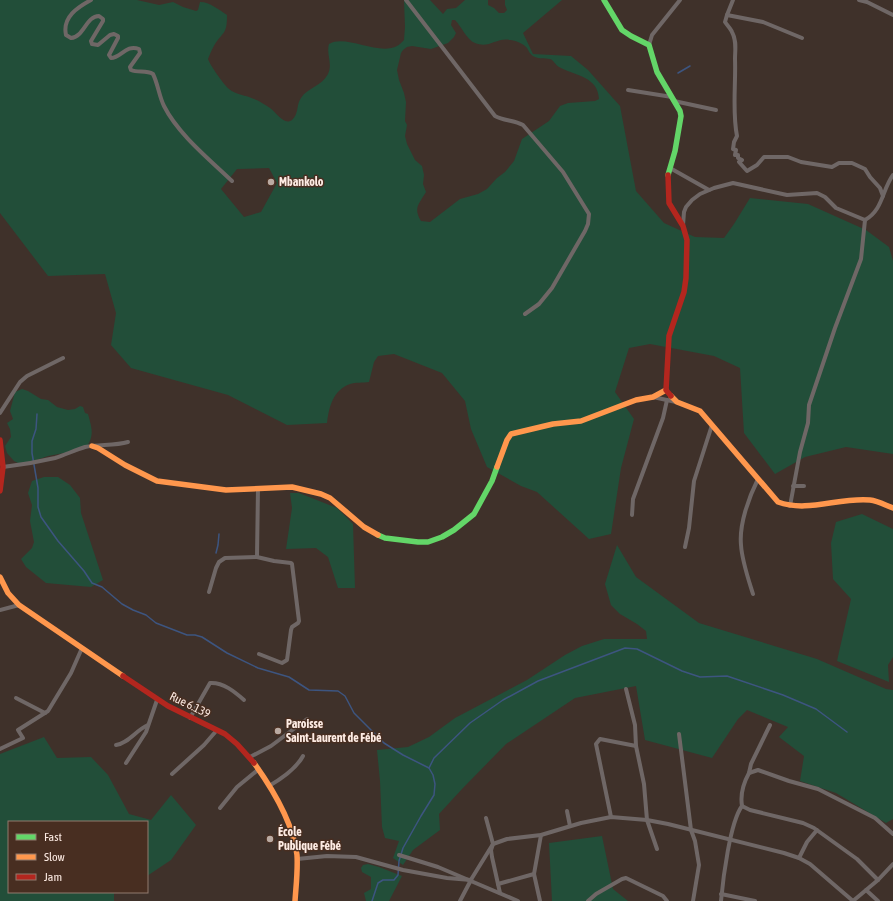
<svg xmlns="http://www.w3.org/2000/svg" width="893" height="901" viewBox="0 0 893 901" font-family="'Asap Condensed',sans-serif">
<rect width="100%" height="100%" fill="#3f312a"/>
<g fill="#224e39" fill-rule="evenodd">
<path d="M 0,0 L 137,0 L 159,5 L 173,2 L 183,7 L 196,11 L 198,10 L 200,2 C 210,2 219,10 227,15 C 227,34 224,31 215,44 C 212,49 210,54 208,59 C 210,65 224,85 229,89 C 236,95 246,95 254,99 C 260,101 265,105 270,108 C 276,112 284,126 292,120 C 299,114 296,105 301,98 C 307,88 322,86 328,74 C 333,64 326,54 329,44 C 346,34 378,56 397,46 C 399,45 402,42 404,40 L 405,27 L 404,0 L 430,0 L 443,14 L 447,9 L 456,8 L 465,0 L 488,0 L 488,5 L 494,8 L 499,13 L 504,13 L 507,10 L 505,5 L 505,0 L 562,0 L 523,33 L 533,54 L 571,56 L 588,70 L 620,106 L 636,191 L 664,223 L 695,237 L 724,238 L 734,224 L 750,198 L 808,204 L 866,230 L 889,247 L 893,261 L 893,454 L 846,447 L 805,457 L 775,474 L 744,433 L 740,368 L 714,356 L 650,344 L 629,348 L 615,392 L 634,419 L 621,468 L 611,534 L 589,539 L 537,492 L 521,486 L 487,467 L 471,429 L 465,401 L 442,373 L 394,354 L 378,356 L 374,362 L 369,382 C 363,383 355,382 350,384 C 333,390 329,407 327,423 L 287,425 L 228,395 L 131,368 L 111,345 L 116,313 L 105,274 L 48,276 L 0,213 ZM 452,20 L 455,20 C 461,26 467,40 475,43 C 489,49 497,37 510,40 C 515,40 524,44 527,48 C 529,51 530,55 535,57 C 539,59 545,58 550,59 C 554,60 555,65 559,67 C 575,76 598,76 599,99 L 595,101 L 568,103 L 560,106 L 549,121 L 522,139 L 514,161 L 505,172 L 497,178 L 487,189 L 478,194 L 460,199 L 430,222 L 421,221 C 413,208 419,204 426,192 L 423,184 L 424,175 L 422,166 L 415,160 L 407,144 L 405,136 L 407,125 L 405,121 L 406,102 L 404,93 L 399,80 L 397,70 L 401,53 L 403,50 L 407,47 L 412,46 L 431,49 L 448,43 L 454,37 L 456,33 L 451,25 ZM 269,168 L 277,183 L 261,212 L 244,217 L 221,189 L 237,169 Z"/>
<path d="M 22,389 L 28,391 L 41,399 L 48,400 L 57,407 L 68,410 L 75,409 L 80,406 L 83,407 L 85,413 L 88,414 C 92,429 95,436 85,449 L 48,456 L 22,465 L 14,461 L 7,453 L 5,446 L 11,437 L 10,429 L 7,423 L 13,419 L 10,411 L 15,392 Z"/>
<polygon points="44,477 58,477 70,485 80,498 81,513 103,580 91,587 46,583 26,567 21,559 32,548 34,542 30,521 32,505 28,493 32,481"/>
<polygon points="290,493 299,493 337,508 353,524 355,588 338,588 328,557 316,548 286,549 292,508"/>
<polygon points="862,514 893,529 893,657 888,665 889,682 837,661 851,599 833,579 831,543 836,522"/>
<polygon points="617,545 636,577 699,623 817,659 886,689 893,690 893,819 886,823 836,793 800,781 804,756 779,737 788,727 747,710 738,719 712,758 645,740 636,686 575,698 506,744 462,789 439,814 440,830 413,850 403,865 393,858 399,841 385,838 382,827 380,781 377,750 408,747 429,737 455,718 527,680 565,655 582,646 604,639 647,639 646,631 637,624 620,614 611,605 605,584"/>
<polygon points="44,737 57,758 91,757 108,775 129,814 151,820 171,795 196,825 171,860 147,876 147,822 9,822 9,892 114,892 114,901 0,901 0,754"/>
<polygon points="602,836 613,889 628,901 552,901 549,843"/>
<polygon points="368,864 379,867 402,876 389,901 366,901 364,893 371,889 371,877 362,872 361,868 363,865"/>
</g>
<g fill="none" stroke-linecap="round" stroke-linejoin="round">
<g stroke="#3d5580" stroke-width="1.5">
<polyline points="678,73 690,66"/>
<polyline points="37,414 36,429 32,441 32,453 38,488 38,507 41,517 58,541 84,571 92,583 102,587 122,604 133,610 146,615 156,623 187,635 195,635 202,637 227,653 258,668 289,677 309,690 338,691 345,696 354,713 384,743 403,755 429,768 433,775 435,784 434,795 421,816 403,848 399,861 398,875 394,880 383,880 378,883 372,901"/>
<polyline points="216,553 218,545 219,534"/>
<polyline points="429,768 434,758 470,723 503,700 538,681 625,648 637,649 682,671 700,677 727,676 783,695 816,709 847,732"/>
</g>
<g stroke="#6f6766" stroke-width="4">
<path d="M 91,0 C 78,7 62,17 66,35 L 71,38 C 84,37 86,16 99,16 L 103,19 L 103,21 L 91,41 L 92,44 L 98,45 L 110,35 L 114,34 L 118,36 L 118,38 L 109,55 L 111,58 C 121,58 126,44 139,49 L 140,53 L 130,67 L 131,70 C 138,73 146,70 153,74 C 158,84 159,96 164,106 C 178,134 209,159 232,181"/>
<path d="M 406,0 L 495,116 C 504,121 514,120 523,125 L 563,172 L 589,214 L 588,224 L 585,231 L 552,288 L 539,304 L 525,314"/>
<polyline points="733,0 727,15 763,22 802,38"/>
<polyline points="859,0 867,2 893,15"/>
<path d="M 727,15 L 725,22 C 727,25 731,29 732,32 C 737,41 735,50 735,59 C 736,85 732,111 737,136 L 734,142 L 733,149 L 736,150 L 735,155 L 738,155 L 738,158 L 742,160 L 739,162 L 747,171 L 757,165 L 764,157 L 788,157 L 801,162 L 832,167 L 839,163 L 852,163 L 865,169 L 870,177 L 880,188 L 883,196"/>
<polyline points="649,45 652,35 680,0"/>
<polyline points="628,90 672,97"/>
<polyline points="674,101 716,110"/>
<polyline points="670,168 709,190"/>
<path d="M 683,225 L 684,212 L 686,207 L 692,200 L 700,194 L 714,188 L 733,183 L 787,195 L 817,193 L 825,197 L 836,208 L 865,220 C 883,210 882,190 893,175"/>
<polyline points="653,397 676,402"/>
<polyline points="0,413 20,382 27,376 63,358"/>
<path d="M 3,467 C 21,465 38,462 55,458 C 65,455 75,450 85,447 C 99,444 114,446 128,442"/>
<polyline points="793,486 804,486"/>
<polyline points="790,506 800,452 808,423 809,405 835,328 861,259 865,220"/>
<polyline points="632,515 633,499 663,418 667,400"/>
<polyline points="685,547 689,528 694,481 712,425"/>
<polyline points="257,557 258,488"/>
<polyline points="209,592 216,568 219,562 225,558 257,557 274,561 291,563 292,564 299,621 298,623 292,627 291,630 287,660 282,663 259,654"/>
<path d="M 753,594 C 748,578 742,561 741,545 C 739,524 749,497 758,479"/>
<polyline points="0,610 19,605"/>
<polyline points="626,689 635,725 636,746"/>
<polyline points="16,698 45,713"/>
<path d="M 190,718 L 210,683 C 223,682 235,692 244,700"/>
<polyline points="679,734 691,830 695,841 699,865 693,901"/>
<path d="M 116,745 C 129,743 136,730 148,725"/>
<polyline points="0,749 23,738 18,730 48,711 71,673 82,648"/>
<polyline points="250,757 271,746 307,719"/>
<polyline points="126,763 146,732 157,700"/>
<polyline points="749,773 751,764 770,725"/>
<polyline points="172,774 204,745 217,730"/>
<path d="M 269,786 C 281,779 296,769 303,756"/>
<path d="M 742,806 C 740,794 743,784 749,773 L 758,770 L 789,781 L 818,789 L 875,818 L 893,834"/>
<polyline points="220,808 237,787 259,769"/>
<polyline points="567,811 570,826"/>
<polyline points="611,817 596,744 600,739 636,746 644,784 647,820 657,849"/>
<polyline points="399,855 438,867 518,901"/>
<polyline points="799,858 807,842 817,830"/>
<polyline points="297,859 327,856 356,857 403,870 447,878 471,880"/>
<polyline points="534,874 540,901"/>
<polyline points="498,884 534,874 541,835"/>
<polyline points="866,890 878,901"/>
<polyline points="500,893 492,857 491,850 493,844 507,839 541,835 581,823 611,817 647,820 668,824 784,853 799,858 810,864 853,901"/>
<polyline points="721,894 755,901"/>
<polyline points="460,901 472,878 493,844 486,818"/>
<polyline points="588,901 596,894 622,879 626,878 663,896 667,901"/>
<path d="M 721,901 C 723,879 730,822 742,806 L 750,810 L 803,823 L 814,828 L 857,859 L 878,880"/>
<polyline points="853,901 878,880 893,864"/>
</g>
<g stroke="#63d668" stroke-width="5.5">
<polyline points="604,0 622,30 631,36 649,45 657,72 680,111 681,116 675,151 668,175"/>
<polyline points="378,535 385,538 418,542 428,542 442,537 454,530 474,514 492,481 497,467"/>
</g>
<g stroke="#ff974d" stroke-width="5.5">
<path d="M 671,396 L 677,402 L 700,411 L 778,502 C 808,513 839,497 870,500 C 878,501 885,505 893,508"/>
<polyline points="92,446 98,448 125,465 157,481 226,490 292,487 321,494 330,498 364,527 378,535"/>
<polyline points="497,467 507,440 511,434 553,424 581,421 636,400 653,397 666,390"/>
<polyline points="0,577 8,593 19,605 123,676"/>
<path d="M 254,763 C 272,788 293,823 297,855 C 298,870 296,886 295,901"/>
</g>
<g stroke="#b3261e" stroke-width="5.5">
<polyline points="668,175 669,203 683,226 687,240 686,278 684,292 669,336 666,390 671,396"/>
<polyline points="0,440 3,467 0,491"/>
<polyline points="123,676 168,706 225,734 237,744 254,763"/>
</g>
</g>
<g fill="#baaaa2" stroke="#482e21" stroke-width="1.5">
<circle cx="271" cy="182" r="4"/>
<circle cx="278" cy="731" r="4"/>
<circle cx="270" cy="839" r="4"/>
</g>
<g text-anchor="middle" stroke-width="3" stroke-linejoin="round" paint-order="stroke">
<g font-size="12" font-weight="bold" fill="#fdebe3" stroke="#482e21" text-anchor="start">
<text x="279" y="186">Mbankolo</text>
<text x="286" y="728">Paroisse<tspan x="286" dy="14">Saint-Laurent de Fébé</tspan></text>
<text x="278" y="836">École<tspan x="278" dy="14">Publique Fébé</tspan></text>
</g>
<g font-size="12" fill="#fdebe3" stroke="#482e21">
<text transform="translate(190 705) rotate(26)" y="4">Rue 6.139</text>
</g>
</g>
<rect x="8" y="821" width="140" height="72" fill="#482e21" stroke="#907a6f"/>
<rect x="16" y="834" width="20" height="6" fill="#63d668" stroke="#907a6f"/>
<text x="44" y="841" font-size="12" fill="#fdebe3">Fast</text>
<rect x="16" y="854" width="20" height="6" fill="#ff974d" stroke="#907a6f"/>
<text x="44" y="861" font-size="12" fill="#fdebe3">Slow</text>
<rect x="16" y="874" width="20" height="6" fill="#b3261e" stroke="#907a6f"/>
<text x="44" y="881" font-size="12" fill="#fdebe3">Jam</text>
</svg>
